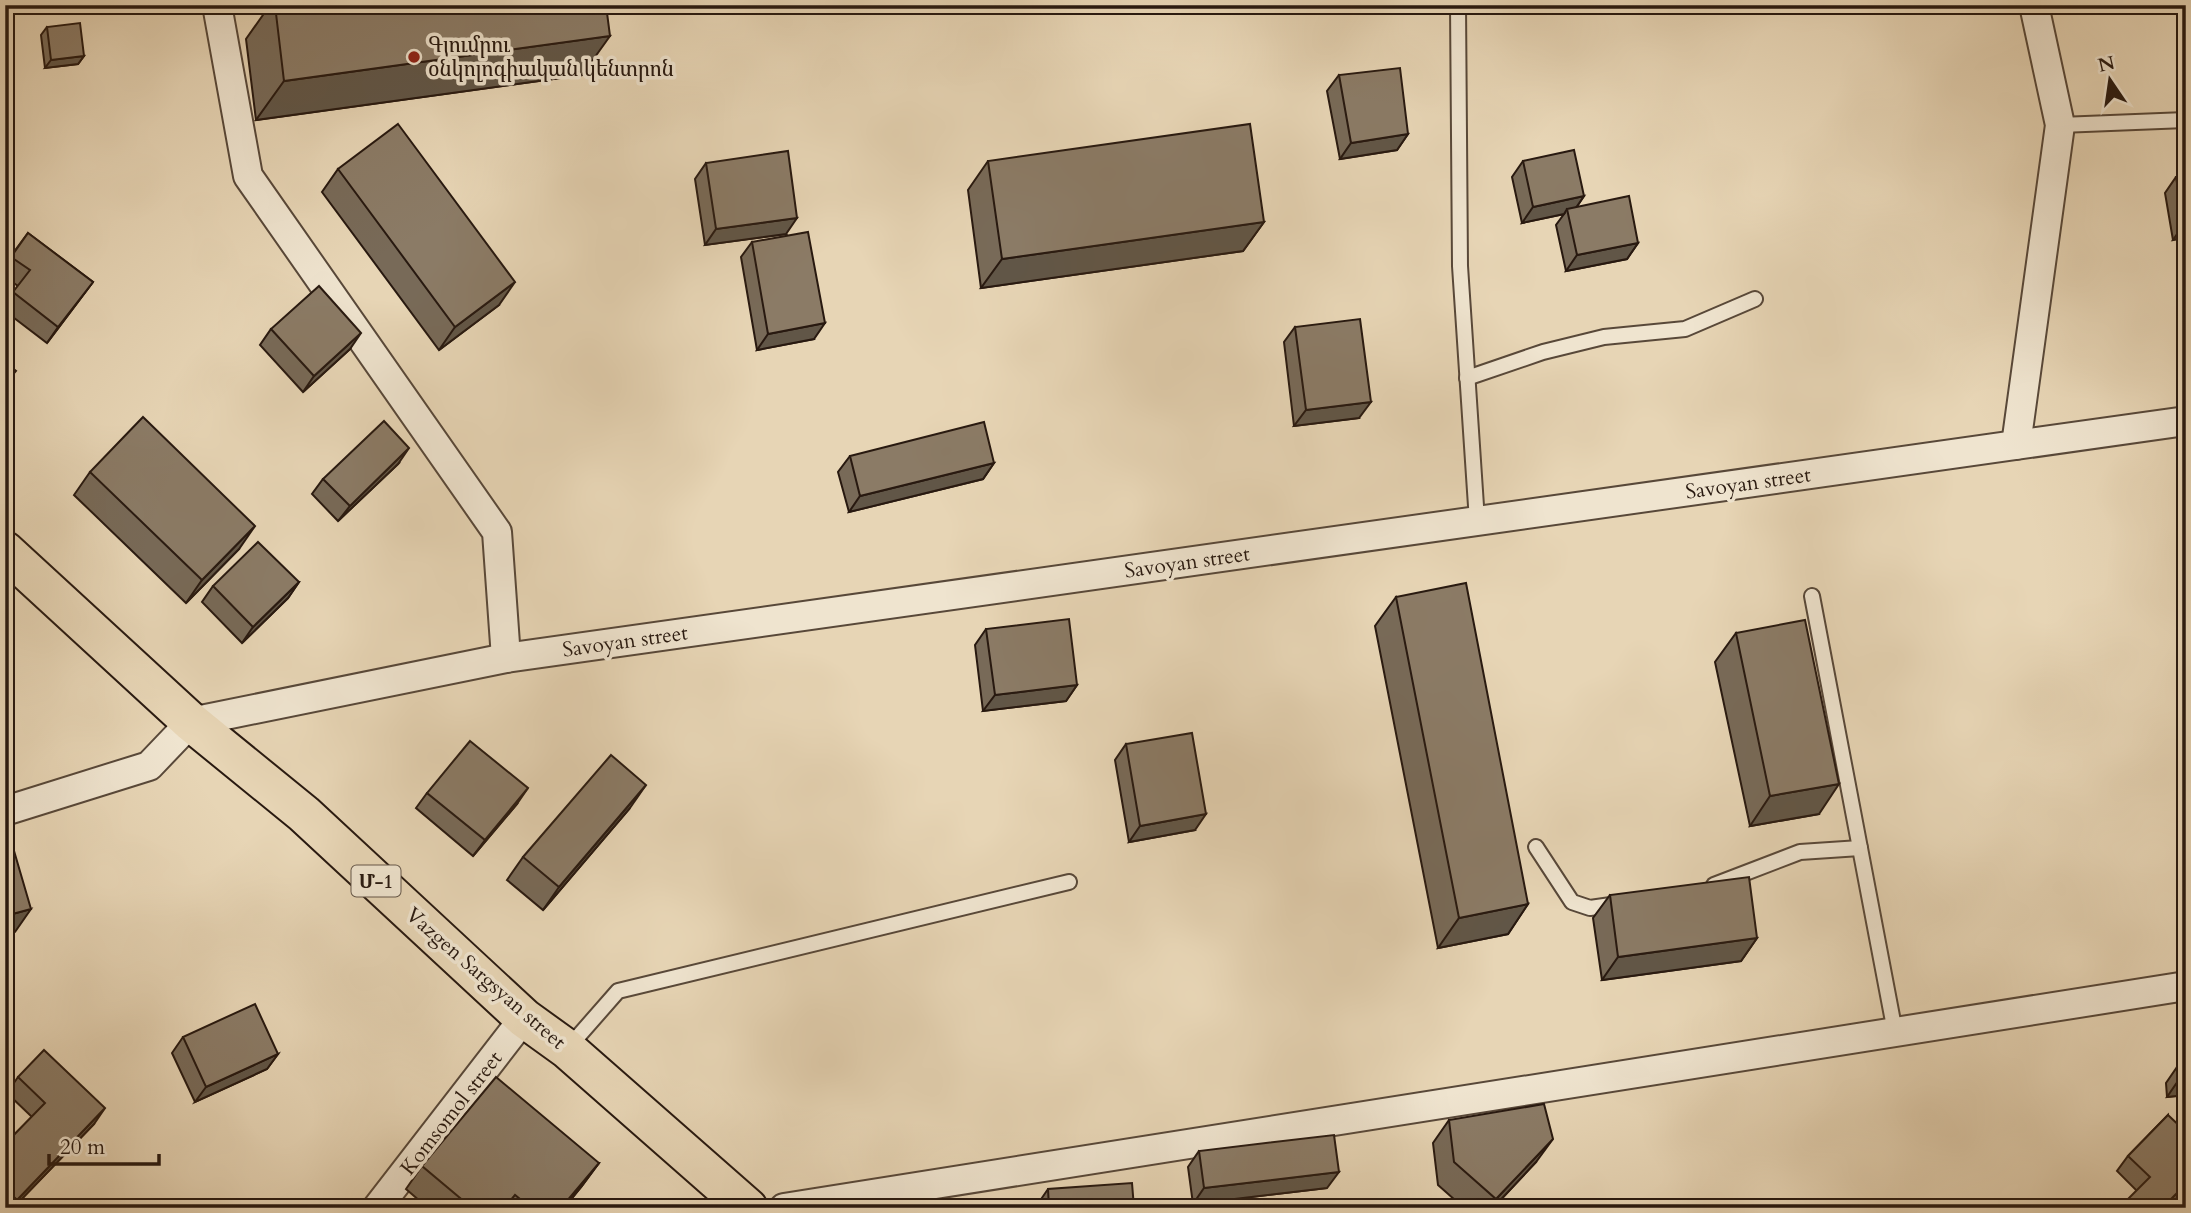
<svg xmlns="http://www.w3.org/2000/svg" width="2191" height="1213" viewBox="0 0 2191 1213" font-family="Cardo,'Noto Serif Armenian',serif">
<rect width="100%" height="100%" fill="#e7d5b5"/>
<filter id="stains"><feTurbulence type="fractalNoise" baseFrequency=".00286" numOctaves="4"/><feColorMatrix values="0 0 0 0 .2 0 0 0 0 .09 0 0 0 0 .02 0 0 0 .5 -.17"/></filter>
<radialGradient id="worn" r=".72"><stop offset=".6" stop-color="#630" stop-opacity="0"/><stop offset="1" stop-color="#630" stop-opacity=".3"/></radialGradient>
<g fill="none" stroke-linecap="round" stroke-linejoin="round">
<g stroke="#584839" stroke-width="18">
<g id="service">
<polyline points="1458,5 1460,266 1477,521"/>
<polyline points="2060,125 2186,120"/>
<polyline points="1467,378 1543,352 1604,337 1685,329 1755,299"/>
<polyline points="1812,596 1895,1032"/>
<polyline points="1536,847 1572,902 1590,908 1618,904"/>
<polyline points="1714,885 1800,852 1860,848"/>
<polyline points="568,1048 618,991 1069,882"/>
</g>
</g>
<g stroke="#584839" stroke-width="32">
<g id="minor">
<polyline points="217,5 248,176 497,532 506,658"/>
<polyline points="2016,445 2060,125 2034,5"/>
<polyline points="5,811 149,766 191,722 506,658 2186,421"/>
<polyline points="377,1208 524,1018"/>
<polyline points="784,1208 2186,986"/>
</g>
</g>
<g stroke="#281910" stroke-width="42">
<polyline id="trunk" points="5,551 191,722 304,814 524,1018 567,1049 748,1208"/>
</g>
<use href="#service" stroke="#efe4cf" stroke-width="14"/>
<use href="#minor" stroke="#efe4cf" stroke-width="28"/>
<use href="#trunk" stroke="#e7d5b5" stroke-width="38"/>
</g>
<g fill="#786a58" stroke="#281910" stroke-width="2">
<polygon points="270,5 606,5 582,75 256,120 246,39"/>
<polygon points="47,27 84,56 78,64 45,68 41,35"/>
<polygon points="1339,75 1408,134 1397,150 1340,159 1327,91"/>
<polygon points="988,161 1264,222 1243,251 981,288 968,190"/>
<polygon points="1523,161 1584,196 1576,208 1638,243 1627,259 1566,271 1556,225 1564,214 1522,223 1512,177"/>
<polygon points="706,163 786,234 705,245 695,179"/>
<polygon points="338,169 499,305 439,350 322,192"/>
<polygon points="2186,175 2186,237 2173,240 2165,193 2176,177"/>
<polygon points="28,233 93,282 47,343 5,311 5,303 18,286 5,277 5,264"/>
<polygon points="752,242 814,339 757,350 741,257"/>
<polygon points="1295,327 1359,418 1294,426 1284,342"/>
<polygon points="271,329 350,349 303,392 260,345"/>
<polygon points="850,456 994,463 983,479 849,512 838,472"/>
<polygon points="398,464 338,521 312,494 323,479"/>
<polygon points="90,472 239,549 186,603 74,495"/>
<polygon points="299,582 288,598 242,643 202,602 213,586"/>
<polygon points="1396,597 1528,904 1508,934 1438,948 1375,626"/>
<polygon points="986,629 1077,685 1066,701 983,711 975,645"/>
<polygon points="1736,633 1819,814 1750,826 1715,662"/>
<polygon points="1126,744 1195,830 1129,842 1115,760"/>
<polygon points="427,793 517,804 473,856 416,808"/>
<polygon points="630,808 543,910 507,880 523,857"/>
<polygon points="1610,895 1757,938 1741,961 1602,980 1593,918"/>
<polygon points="183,1037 278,1054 267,1069 195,1102 172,1053"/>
<polygon points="2177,1067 2186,1067 2186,1095 2167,1097 2166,1083"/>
<polygon points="18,1077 94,1124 13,1208 5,1208 5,1144 32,1117 7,1093"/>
<polygon points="2168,1115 2167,1208 2136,1190 2117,1171 2128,1156"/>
<polygon points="1449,1120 1536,1162 1493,1208 1464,1208 1438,1185 1433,1143"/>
<polygon points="1199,1151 1327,1188 1193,1204 1188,1167"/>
<polygon points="599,1163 582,1186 564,1208 428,1208 406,1189 422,1166"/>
<polygon points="1048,1189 1134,1208 1035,1208"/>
</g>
<g fill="#615647" stroke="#281910" stroke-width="2">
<polygon points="610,36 582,75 256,120 284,81"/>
<polygon points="84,56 78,64 45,68 51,60"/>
<polygon points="1408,134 1397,150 1340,159 1351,143"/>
<polygon points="1584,196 1573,212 1567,209 1564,214 1522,223 1533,207"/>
<polygon points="797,218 786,234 705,245 716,229"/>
<polygon points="1264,222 1243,251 981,288 1002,259"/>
<polygon points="2184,224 2186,224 2186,237 2173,240"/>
<polygon points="1638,243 1627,259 1566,271 1577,255"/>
<polygon points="93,282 81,298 47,343 58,327"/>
<polygon points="515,282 499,305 439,350 455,327"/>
<polygon points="825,323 814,339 757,350 768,334"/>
<polygon points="361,333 350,349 303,392 314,376"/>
<polygon points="1371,402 1359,418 1294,426 1306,410"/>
<polygon points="409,448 398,464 338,521 350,506"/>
<polygon points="994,463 983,479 849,512 860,496"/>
<polygon points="255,526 239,549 186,603 202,580"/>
<polygon points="299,582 288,598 242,643 253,627"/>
<polygon points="1077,685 1066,701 983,711 995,695"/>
<polygon points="1839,784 1819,814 1750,826 1770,796"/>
<polygon points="646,785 630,808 543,910 559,887"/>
<polygon points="528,788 517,804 473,856 485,840"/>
<polygon points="1206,814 1195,830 1129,842 1140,826"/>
<polygon points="1528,904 1508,934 1438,948 1459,918"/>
<polygon points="31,909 15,932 5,935 5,916"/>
<polygon points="1757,938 1741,961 1602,980 1618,957"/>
<polygon points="278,1054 267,1069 195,1102 206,1087"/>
<polygon points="2186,1080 2186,1095 2167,1097 2178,1081"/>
<polygon points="105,1108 94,1124 13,1208 11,1208 17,1200"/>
<polygon points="1553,1139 1536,1162 1493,1208 1489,1208 1496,1199"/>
<polygon points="599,1163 582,1186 564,1208 561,1208"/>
<polygon points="1339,1172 1327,1188 1193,1204 1204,1188"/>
<polygon points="2186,1184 2186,1189 2167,1208 2162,1208"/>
</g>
<g fill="#8b7b66" stroke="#281910" stroke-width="2">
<polygon points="275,5 606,5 610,36 284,81"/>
<polygon points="80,23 84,56 51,60 47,27"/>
<polygon points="1400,68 1408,134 1351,143 1339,75"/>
<polygon points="398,124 515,282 455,327 338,169"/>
<polygon points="1250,124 1264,222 1002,259 988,161"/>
<polygon points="1574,150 1584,196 1533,207 1523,161"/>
<polygon points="788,151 797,218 716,229 706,163"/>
<polygon points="2186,175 2186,224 2184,224 2176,177"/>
<polygon points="1629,196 1638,243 1577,255 1567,209"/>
<polygon points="808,232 825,323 768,334 752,242"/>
<polygon points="28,233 93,282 58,327 13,292 30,270 11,257"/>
<polygon points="319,286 361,333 314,376 271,329"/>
<polygon points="1360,319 1371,402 1306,410 1295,327"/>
<polygon points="5,362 16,371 5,384"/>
<polygon points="143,417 255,526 202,580 90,472"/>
<polygon points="384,421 409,448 350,506 323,479"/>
<polygon points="984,422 994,463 860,496 850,456"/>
<polygon points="258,542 299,582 253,627 213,586"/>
<polygon points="1466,583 1528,904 1459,918 1396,597"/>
<polygon points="1069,619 1077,685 995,695 986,629"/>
<polygon points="1805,620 1839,784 1770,796 1736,633"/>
<polygon points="1192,733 1206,814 1140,826 1126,744"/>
<polygon points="470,741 528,788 485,840 427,793"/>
<polygon points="611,755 646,785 559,887 523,857"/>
<polygon points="5,820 31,909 5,916"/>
<polygon points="1749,877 1757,938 1618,957 1610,895"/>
<polygon points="255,1004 278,1054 206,1087 183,1037"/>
<polygon points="44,1050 105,1108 17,1200 5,1188 5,1144 45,1103 18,1077"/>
<polygon points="2177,1067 2186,1067 2186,1080 2178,1081"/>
<polygon points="496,1077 599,1163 561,1208 531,1208 515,1195 504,1208 472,1208 422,1166"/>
<polygon points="1544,1104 1553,1139 1496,1199 1454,1162 1449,1120"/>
<polygon points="2168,1115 2186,1132 2186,1184 2162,1208 2119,1208 2150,1177 2128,1156"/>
<polygon points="1334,1135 1339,1172 1204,1188 1199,1151"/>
<polygon points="1132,1183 1134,1208 1049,1208 1048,1189"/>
<polygon points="2051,1204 2055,1208 2047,1208"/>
</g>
<circle fill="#8f2418" stroke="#efe4cf" stroke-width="2.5" cx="414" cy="57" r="7"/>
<g text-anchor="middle" stroke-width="7" stroke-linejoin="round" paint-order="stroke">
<rect fill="#efe4cf" stroke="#645649" stroke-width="2" x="351.5" y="865.5" width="49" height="31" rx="5"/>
<g font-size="19" font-weight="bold" fill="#281910">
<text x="376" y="888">Մ-1</text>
</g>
<g font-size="21" fill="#281910" stroke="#efe4cf" text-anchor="start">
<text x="428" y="52">Գյումրու<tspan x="428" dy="24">օնկոլոգիական կենտրոն</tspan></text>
</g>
<g font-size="21" fill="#281910" stroke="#efe4cf">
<text transform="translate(1748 483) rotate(-8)" y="7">Savoyan street</text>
<text transform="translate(1187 562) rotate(-8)" y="7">Savoyan street</text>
<text transform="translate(625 641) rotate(-8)" y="7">Savoyan street</text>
<text transform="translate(486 978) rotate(41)" y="7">Vazgen Sargsyan street</text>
<text transform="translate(451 1113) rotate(-52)" y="7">Komsomol street</text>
</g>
</g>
<rect width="2191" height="1213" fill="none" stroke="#e7d5b5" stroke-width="28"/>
<rect x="7" y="7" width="2177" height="1199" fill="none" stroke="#281910" stroke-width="3.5"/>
<rect x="14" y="14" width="2163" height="1185" fill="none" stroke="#281910" stroke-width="2"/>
<g transform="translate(2110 80) rotate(347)" stroke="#efe4cf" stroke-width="5" paint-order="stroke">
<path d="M0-5L12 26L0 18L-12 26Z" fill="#281910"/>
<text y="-10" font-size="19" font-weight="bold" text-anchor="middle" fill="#281910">N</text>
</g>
<path d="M49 1154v10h110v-10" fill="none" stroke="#281910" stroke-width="3.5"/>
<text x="60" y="1154" font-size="21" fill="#281910" stroke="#efe4cf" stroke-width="5" paint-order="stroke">20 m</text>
<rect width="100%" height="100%" filter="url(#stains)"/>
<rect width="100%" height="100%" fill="url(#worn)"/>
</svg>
